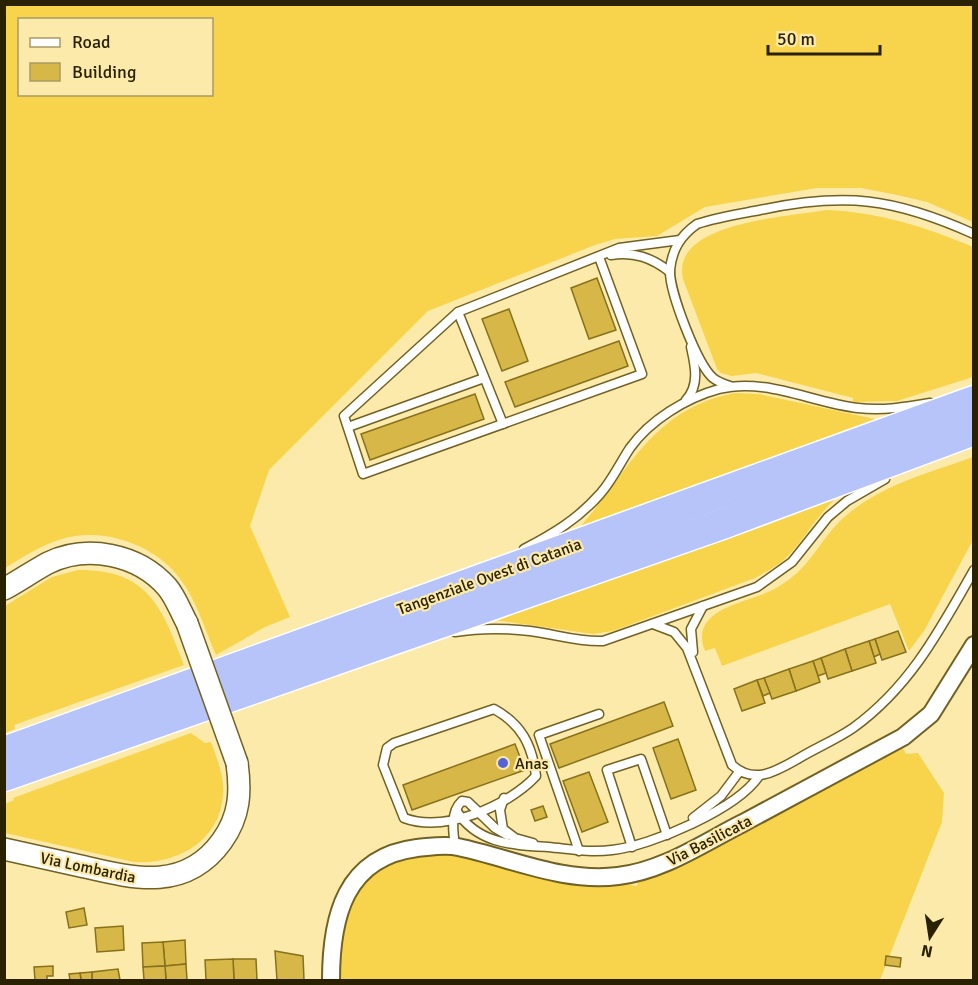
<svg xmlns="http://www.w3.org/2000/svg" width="978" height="985" viewBox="0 0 978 985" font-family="Signika,sans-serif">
<rect width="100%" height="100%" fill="#fceaab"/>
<g fill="#f8d44c" fill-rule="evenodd">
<path d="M 4,5 L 973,5 L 973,222 L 927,202 L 897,195 L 861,188 L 817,188 L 705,207 L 657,236 L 615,239 L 595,245 L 428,311 L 269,470 L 250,526 L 290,617 L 265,627 L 216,655 C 205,630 197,602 181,580 C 157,545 102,526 62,539 C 41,545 23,557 5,568 ZM 20,20 L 212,20 L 212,94 L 20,94 Z"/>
<path d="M 826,210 C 879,212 925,227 973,247 L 973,377 L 897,401 L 853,402 L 853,398 L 756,373 L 732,376 L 721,373 L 717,369 L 683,279 C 670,222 788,217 826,210 Z"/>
<path d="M 735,393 L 759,394 L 875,419 L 581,526 C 629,470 654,408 735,393 Z"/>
<path d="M 973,457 L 973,540 L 924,631 L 909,651 L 890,604 L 722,666 L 715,648 L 705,651 C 689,611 740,604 768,592 C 776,589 784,583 791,578 C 810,564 822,539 839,522 C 876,486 926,474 973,457 Z"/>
<path d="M 834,500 C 815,518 803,542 784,560 C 776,567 765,572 755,578 L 613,631 L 593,634 L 494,620 L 814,503 Z"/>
<path d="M 78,570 C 148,569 162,607 184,665 L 14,725 L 15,729 L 5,733 L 5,606 L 52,577 Z"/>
<path d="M 191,733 L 205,743 L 211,742 C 217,759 225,777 223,796 C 219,842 176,865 134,862 L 5,833 L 5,804 L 14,800 L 13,798 Z"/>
<path d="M 901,745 L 906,754 L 918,753 L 944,793 L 942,822 L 880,980 L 336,980 C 346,897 348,858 445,855 L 637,886 L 639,878 Z"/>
</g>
<g fill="#d6b748" stroke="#87711c" stroke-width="1.5">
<polygon points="597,278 616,330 589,339 571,288"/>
<polygon points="509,309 528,361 502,371 482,319"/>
<polygon points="619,341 628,366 515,407 505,382"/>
<polygon points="475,394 484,419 370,460 361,434"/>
<polygon points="898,631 906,652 882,660 875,639"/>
<polygon points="875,639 880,654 874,657 869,641"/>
<polygon points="869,641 876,663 852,671 845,649"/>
<polygon points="845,649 852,671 828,679 821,658"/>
<polygon points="821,658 826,673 818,676 813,661"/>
<polygon points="813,661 820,682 796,691 789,669"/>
<polygon points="789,669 796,691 772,699 764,678"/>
<polygon points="764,678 770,693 763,696 757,680"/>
<polygon points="757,680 765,703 742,711 734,689"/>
<polygon points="664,702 673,726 559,768 550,744"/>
<polygon points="678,739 696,790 671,799 653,748"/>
<polygon points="515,744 525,770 412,810 403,785"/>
<polygon points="589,772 608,822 582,832 563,781"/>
<polygon points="543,806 547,817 535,821 531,810"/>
<polygon points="84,908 87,925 69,928 66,912"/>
<polygon points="123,926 124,950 97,952 95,928"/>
<polygon points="185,940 186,964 165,966 163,942"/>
<polygon points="163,942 165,966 143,967 142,943"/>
<polygon points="275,951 303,956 304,980 277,980"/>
<polygon points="886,956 901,958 900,967 885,965"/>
<polygon points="233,959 256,959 257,980 234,980"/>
<polygon points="233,959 234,980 206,980 205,960"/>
<polygon points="186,964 187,980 166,980 165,966"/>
<polygon points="53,966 53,976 47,976 47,980 35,980 34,967"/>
<polygon points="165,966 166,980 144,980 143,967"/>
<polygon points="118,969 120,980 92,980 92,972"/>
<polygon points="92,972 92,980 81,980 80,973"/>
<polygon points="80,973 81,980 70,980 69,974"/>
</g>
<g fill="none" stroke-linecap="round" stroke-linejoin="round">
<g stroke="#716123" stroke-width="11">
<g id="service">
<path d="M 611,255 C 634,251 652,258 670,272"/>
<polyline points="599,257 642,374 363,474 344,416 458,312 619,248 680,240"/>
<polyline points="458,312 503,424"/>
<path d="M 730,386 C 724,384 718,382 713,378 C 697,364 669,291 670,270 C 672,250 680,236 697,224 C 718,217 739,214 760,210 C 845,192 894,198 974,234"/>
<path d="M 686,400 C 700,385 695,365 691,347"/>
<polyline points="348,427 484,378"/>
<path d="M 524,549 C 553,534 578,519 600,494 C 612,481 620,463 630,448 C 650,420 686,398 719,389 C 766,377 812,403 858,408 C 882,411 907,407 930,403"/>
<path d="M 653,624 L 674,632 L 687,648 L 732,765 C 755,786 778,770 801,757 C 818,747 837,739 853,728 C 910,687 940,630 974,570"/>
<path d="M 455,632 C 480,628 504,628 530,631 C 555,634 577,642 603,641 L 757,587 L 792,562 L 828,517 L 847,501 L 885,479"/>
<polyline points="693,652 691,629 703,606"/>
<path d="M 494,709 C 521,724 532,744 536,776 C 507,807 444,833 404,818 L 383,765 L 387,748 L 394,743 Z"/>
<polyline points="504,798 500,810 503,829 515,838 533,843"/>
<path d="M 456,810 C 477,844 512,845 548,847 C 570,849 590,853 612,850 C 651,846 737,809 759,776"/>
<polyline points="693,818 721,796 739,772"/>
<path d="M 455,846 C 453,832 450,812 462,801 L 468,802 L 495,828 L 507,835"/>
<polyline points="632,847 607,770 641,759 667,835"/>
<polyline points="579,851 539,735 599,714"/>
</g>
</g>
<g stroke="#716123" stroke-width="20">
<path id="minor" d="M 331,980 C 331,917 345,857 417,848 C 430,847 445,844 458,847 C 511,858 563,883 618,876 C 663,871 703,843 743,823 C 796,794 850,766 903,737 L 931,714 L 974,645"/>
</g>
<g stroke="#716123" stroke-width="24">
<g id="tertiary">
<path d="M 4,589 C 19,581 33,571 48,563 C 87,544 138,554 167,587 C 175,596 181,612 187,623"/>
<path d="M 4,849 C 31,855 58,861 85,867 C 136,879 186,891 222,841 C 240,816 241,792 237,763"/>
</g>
</g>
<g stroke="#fff" stroke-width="33">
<g id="motorway">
<polyline points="4,752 974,401"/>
<polyline points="4,776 722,524 974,430"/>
</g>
</g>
<use href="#service" stroke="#fff" stroke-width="8"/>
<use href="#minor" stroke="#fff" stroke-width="16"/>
<use href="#tertiary" stroke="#fff" stroke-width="21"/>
<use href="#motorway" stroke="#b6c4fa" stroke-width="30"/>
<g stroke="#716123" stroke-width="24" stroke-linecap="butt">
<polyline id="tertiary-bridge" points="187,623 237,763"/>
</g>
<use href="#tertiary-bridge" stroke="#fff" stroke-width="21"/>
</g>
<circle fill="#5563da" stroke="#fceaab" stroke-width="2" cx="503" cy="763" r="6"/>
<g text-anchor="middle" stroke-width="4.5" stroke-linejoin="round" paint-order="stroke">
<g font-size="16" fill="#2a2100" stroke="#fceaab">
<text transform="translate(489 576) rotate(-20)" y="6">Tangenziale Ovest di Catania</text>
<text transform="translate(709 840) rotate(-27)" y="6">Via Basilicata</text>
<text transform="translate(88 867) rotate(12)" y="6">Via Lombardia</text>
</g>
<g font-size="16" fill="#2a2100" stroke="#fceaab" text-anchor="start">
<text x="515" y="769">Anas</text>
</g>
</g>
<rect width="978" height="985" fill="none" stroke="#2a2100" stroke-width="12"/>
<rect x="18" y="18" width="195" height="78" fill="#fceaab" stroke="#a89a67" stroke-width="1.5"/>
<rect x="30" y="38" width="30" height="9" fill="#ffffff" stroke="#a89a67" stroke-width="1.5"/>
<text x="72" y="48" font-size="18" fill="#2a2100">Road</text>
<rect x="30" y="63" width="30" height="18" fill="#d6b748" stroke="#a89a67" stroke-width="1.5"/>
<text x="72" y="78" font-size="18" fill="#2a2100">Building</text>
<g transform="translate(930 937) rotate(192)" stroke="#fceaab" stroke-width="4.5" paint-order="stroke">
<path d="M0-4.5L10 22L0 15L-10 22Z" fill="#2a2100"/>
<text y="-9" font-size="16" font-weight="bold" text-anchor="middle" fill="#2a2100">N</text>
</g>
<path d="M768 45v9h112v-9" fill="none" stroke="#2a2100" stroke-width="3"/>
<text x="777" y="45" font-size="18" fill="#2a2100" stroke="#fceaab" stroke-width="4.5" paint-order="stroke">50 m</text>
</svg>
